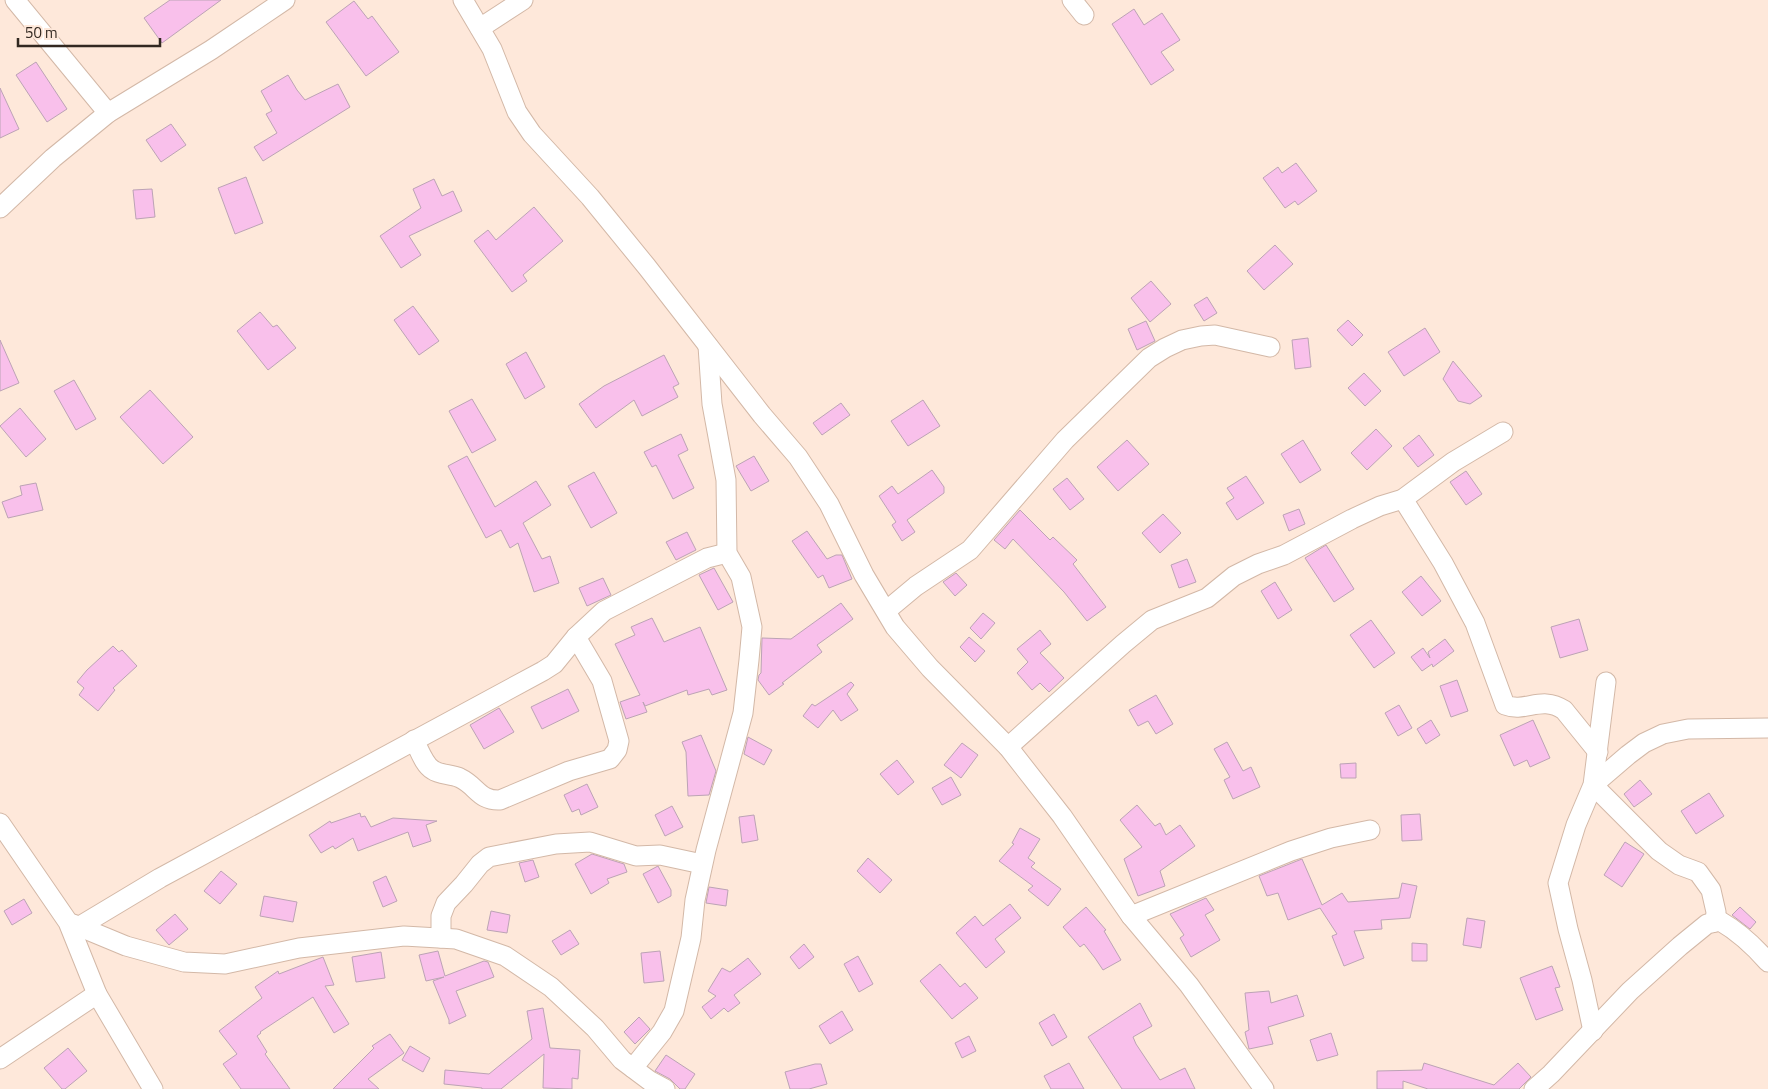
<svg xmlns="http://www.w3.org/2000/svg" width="1768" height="1089" viewBox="0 0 1768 1089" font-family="'Titillium Web',sans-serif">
<rect width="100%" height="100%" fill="#fee8da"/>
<g fill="#f9c0eb" stroke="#bca3b5">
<polygon points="170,0 221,0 162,43 144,18"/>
<polygon points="354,1 368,19 372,16 399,52 366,76 326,22"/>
<polygon points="1134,9 1144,25 1162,13 1180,40 1161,52 1174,70 1151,85 1112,24"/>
<polygon points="36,62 67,109 47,122 16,75"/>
<polygon points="288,75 297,90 305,100 338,84 350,107 263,161 254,147 277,133 266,114 272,111 261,91"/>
<polygon points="0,88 19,129 0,138"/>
<polygon points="171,124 186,145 161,162 146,140"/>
<polygon points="1296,163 1317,191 1298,205 1295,201 1285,208 1263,178 1278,167 1282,173"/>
<polygon points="246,177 263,223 235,234 218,188"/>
<polygon points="434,179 442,196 453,191 462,211 409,236 421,255 401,268 380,236 421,208 413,189"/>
<polygon points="152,189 155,217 136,219 133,190"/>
<polygon points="534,207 563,241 523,275 527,281 512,292 474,241 488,230 496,240"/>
<polygon points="1275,245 1293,264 1264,290 1247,271"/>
<polygon points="1151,281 1171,304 1150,322 1131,298"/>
<polygon points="1207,297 1217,313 1204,321 1194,305"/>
<polygon points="413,306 439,341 419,355 394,320"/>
<polygon points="260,312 273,327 277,325 296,348 268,370 237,331"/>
<polygon points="1348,320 1363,335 1352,346 1337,330"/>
<polygon points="1146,321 1155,341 1137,350 1128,329"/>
<polygon points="1425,328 1440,352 1404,376 1388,352"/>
<polygon points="1308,338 1311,367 1295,369 1292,340"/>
<polygon points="0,340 19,383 0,391"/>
<polygon points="526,352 545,387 525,399 506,364"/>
<polygon points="664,355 679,384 673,387 678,397 642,416 634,400 596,428 579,404 604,386"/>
<polygon points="1453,361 1482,396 1470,404 1458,401 1443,379"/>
<polygon points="1364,373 1381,391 1365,406 1348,388"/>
<polygon points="74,380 96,419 76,430 54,391"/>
<polygon points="150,390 193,437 163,464 120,417"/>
<polygon points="472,399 496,440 472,453 449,411"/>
<polygon points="923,400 940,426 908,446 891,421"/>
<polygon points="841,403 850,415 822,435 813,423"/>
<polygon points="20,408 46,439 26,457 0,426"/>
<polygon points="1376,429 1392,446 1367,470 1351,453"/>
<polygon points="681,434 688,450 678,455 694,488 673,499 656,465 652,467 644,452"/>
<polygon points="1419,435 1434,455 1418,467 1403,448"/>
<polygon points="1127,440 1149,464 1118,491 1097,467"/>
<polygon points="1303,440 1321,470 1300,483 1281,454"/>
<polygon points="467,456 495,507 536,481 551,505 523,523 542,559 550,556 559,583 534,592 518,543 510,548 501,530 486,538 448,466"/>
<polygon points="754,456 769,481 751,491 736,466"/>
<polygon points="932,470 944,487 944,493 907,520 915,532 902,541 892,525 896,522 879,496 892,486 898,494"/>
<polygon points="1466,471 1482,494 1466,505 1450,482"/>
<polygon points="594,472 617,513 591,528 568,486"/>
<polygon points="1246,476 1264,503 1237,520 1226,503 1234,498 1227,488"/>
<polygon points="1067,478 1084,499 1070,510 1053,489"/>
<polygon points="36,483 43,510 8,518 2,502 22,495 20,486"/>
<polygon points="1299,509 1305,524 1289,531 1283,515"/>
<polygon points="1020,510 1050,540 1053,537 1077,560 1073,564 1106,607 1087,621 1064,592 1013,539 1005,549 994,540"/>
<polygon points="1163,514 1181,533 1160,553 1142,533"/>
<polygon points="807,531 827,559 836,555 842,555 852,579 829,588 823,575 818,578 792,541"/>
<polygon points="687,532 696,550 676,560 666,542"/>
<polygon points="1326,545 1354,589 1334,602 1305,558"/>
<polygon points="1187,559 1196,582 1179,588 1171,565"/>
<polygon points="714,568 733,602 718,610 699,575"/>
<polygon points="956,573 967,585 955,596 943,582"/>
<polygon points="1421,576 1441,601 1422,616 1402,592"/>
<polygon points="603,578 611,595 587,606 579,588"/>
<polygon points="1275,582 1292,610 1278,619 1261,591"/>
<polygon points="841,603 853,619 817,645 822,652 782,683 784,684 769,695 758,680 759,675 761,673 762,638 791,639"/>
<polygon points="983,613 995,623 981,639 970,628"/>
<polygon points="652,618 664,642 700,627 727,690 712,695 709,689 688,695 687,690 645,706 643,702 647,712 626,719 620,702 640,695 615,644 635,635 631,627"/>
<polygon points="1579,619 1588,650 1560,658 1551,627"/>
<polygon points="1371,620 1395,653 1374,668 1350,635"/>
<polygon points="1040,630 1051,644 1040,653 1064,678 1049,692 1040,683 1032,690 1017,673 1028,662 1017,649"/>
<polygon points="969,637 985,651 975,662 960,647"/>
<polygon points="1445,639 1454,651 1433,667 1432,664 1422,671 1411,657 1423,648 1430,658 1428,652"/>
<polygon points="113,646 119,652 122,650 137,666 113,688 115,690 98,711 79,695 84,688 77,682 87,670"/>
<polygon points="1457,680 1468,711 1451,717 1440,686"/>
<polygon points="851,682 854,685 847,694 858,710 841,721 833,710 818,728 803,716 812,704 815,706"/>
<polygon points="568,689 579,711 542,729 531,707"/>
<polygon points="1156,695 1173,724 1156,734 1148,721 1138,726 1129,710"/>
<polygon points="1399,705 1412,728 1398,736 1385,713"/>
<polygon points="499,708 514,732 484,749 470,725"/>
<polygon points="1431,720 1440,735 1426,744 1417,729"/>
<polygon points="1533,720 1550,758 1530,767 1527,760 1514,766 1500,735"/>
<polygon points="701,735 716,771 709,795 688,796 686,752 682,742"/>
<polygon points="748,737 772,750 764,765 744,754"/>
<polygon points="1227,742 1243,771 1251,767 1260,787 1233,799 1224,780 1230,777 1214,749"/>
<polygon points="962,743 978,755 961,778 944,765"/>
<polygon points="897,760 914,782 898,795 880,774"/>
<polygon points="1356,763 1356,778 1341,778 1340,764"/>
<polygon points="951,777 961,795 942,805 932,788"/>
<polygon points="1640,780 1652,794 1634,807 1624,794"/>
<polygon points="587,784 598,807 581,815 579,809 572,812 564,795"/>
<polygon points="1709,793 1724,816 1696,834 1681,811"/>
<polygon points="1137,805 1155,826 1160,823 1166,835 1180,825 1195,846 1160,871 1165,886 1138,896 1124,859 1142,847 1120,820"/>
<polygon points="672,806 683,827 665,836 655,815"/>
<polygon points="360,813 361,817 365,816 371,827 393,818 437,821 426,825 431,841 413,847 408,832 358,851 353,838 335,849 333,846 321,853 309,835 330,821 331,823"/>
<polygon points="1420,814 1422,840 1402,841 1401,815"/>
<polygon points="754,815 758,840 742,843 739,817"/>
<polygon points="1020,828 1040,839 1028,858 1035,863 1031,867 1061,889 1048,906 1028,890 1033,886 999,861 1014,844 1012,843"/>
<polygon points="1625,842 1644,854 1622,887 1604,875"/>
<polygon points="592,854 624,864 627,872 607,879 609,883 591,894 575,864"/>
<polygon points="868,858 892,880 880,893 857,871"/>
<polygon points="1302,859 1322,905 1342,893 1348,902 1399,898 1402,883 1417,886 1410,918 1381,920 1382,929 1354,931 1364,958 1344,966 1332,936 1337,934 1320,908 1288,920 1278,893 1267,896 1259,876"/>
<polygon points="533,860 539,877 525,882 519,863"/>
<polygon points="658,866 671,890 671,896 658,903 643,874"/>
<polygon points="221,871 237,884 220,904 204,891"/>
<polygon points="386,876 397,901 383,907 373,882"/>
<polygon points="709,887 728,890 726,906 706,903"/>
<polygon points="264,896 297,902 293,922 260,916"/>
<polygon points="1206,898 1214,910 1205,915 1220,940 1191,957 1180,938 1184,935 1170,914"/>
<polygon points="24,899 32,913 12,925 4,911"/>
<polygon points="1010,904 1021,918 995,939 1005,952 986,968 956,933 975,916 983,926"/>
<polygon points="1086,907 1106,930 1104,931 1121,960 1103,970 1095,958 1084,944 1080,947 1063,927"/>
<polygon points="1740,907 1756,922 1750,929 1732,915"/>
<polygon points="491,911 510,915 507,933 487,930"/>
<polygon points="175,914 188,929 169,945 156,930"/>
<polygon points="1467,918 1485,921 1481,948 1463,945"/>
<polygon points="570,930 579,944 561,955 552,941"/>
<polygon points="1412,943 1427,944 1427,961 1412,961"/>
<polygon points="804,944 814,957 799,969 790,957"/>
<polygon points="438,951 445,976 484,961 488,962 494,977 456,991 466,1016 449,1024 449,1020 433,981 444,977 426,981 419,955"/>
<polygon points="660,951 664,981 644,983 641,953"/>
<polygon points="381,952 385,978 356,982 352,957"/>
<polygon points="858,956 873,984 859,992 844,964"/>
<polygon points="323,957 334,985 325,986 349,1024 334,1033 313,997 260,1032 261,1033 257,1036 267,1052 265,1054 290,1089 241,1089 223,1064 237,1054 219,1031 262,998 255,987 278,971 279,974"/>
<polygon points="748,958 761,974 734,995 740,1003 728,1012 724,1008 711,1019 702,1007 716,996 708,991 722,968 730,972"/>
<polygon points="940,964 960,987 965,983 978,998 952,1019 920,981"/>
<polygon points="1552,966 1560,987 1555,988 1563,1010 1536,1020 1520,978"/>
<polygon points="1269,991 1271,1003 1297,995 1304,1016 1268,1027 1273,1044 1249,1049 1245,1032 1249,1030 1245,993"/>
<polygon points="1140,1003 1152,1026 1133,1037 1136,1044 1160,1080 1185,1068 1195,1089 1122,1089 1088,1037"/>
<polygon points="543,1008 550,1048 580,1050 578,1079 572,1078 572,1089 543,1088 544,1054 501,1089 482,1089 482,1088 444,1084 445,1070 489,1074 532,1039 527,1011"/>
<polygon points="842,1011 853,1030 830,1044 819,1026"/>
<polygon points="1054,1014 1067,1037 1052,1046 1039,1023"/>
<polygon points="639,1017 650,1029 635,1044 624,1032"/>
<polygon points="1331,1033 1338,1055 1317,1061 1310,1040"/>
<polygon points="390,1034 404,1053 368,1079 379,1089 333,1089 374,1048 372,1046"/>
<polygon points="969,1036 976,1051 962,1058 955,1043"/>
<polygon points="410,1046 430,1058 423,1072 402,1060"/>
<polygon points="68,1048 87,1071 65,1089 62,1089 44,1068"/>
<polygon points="666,1055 695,1074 685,1089 680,1089 670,1079 655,1071"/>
<polygon points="1069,1063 1084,1089 1051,1089 1044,1076"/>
<polygon points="1424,1063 1494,1085 1518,1063 1531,1077 1519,1089 1428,1089 1403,1081 1403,1089 1377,1089 1377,1071 1422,1070"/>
<polygon points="815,1064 821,1064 827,1084 809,1089 790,1089 785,1072"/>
</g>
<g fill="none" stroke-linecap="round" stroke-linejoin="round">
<g stroke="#d3b8a7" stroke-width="21">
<g id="minor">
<polyline points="15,0 108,113"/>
<polyline points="463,0 492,49 517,112 532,134 590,197 647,267 762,415 798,457 829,504 864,575 895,627 930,668 1008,747 1062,816 1131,916 1189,985 1264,1089"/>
<polyline points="1072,0 1084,15"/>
<polyline points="480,28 523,0"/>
<polyline points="0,208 53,158 108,113 211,50 285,0"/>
<path d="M 1403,499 L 1443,563 L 1475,623 L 1505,705 C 1526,713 1541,695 1564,710 L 1598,752"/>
<polyline points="886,611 916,586 970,550 1065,440 1149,358 1165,348 1182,340 1201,336 1215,335 1270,347"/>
<path d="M 414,740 C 419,749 424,765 433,770 C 440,775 452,774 460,778 C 477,786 479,801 500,800 L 569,771 L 610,759 L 617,750 L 619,741 L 602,681 L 576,637"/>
<polyline points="1008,747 1123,644 1152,620 1207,598 1234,576 1258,564 1284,555 1352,519 1380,506 1403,499 1453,462 1503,432"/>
<polyline points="0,823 68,922 97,994 153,1089"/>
<polyline points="1131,916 1291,851 1331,838 1370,830"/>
<polyline points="1715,922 1716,912 1711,890 1698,872 1679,865 1659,851 1593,785 1628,755 1644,743 1663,734 1688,729 1768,728"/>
<polyline points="73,924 126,946 184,962 225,964 299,948 404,936 456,939 505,956 551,987 595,1028 622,1060 650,1081 665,1089"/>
<polyline points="80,926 160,878 543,671 554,664 576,637 604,611 707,558 727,553"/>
<polyline points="441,938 441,916 446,903 464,884 480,864 489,857 556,844 590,842 636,856 660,855 702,864"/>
<polyline points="1593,1031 1582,980 1568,929 1558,883 1576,825 1593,785 1606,682"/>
<polyline points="0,1059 97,994"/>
<polyline points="633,1068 662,1032 674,1011 691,938 695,900 706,850 743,713 749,660 752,627 741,577 727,553 726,480 712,404 708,346"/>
<path d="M 1534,1089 L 1551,1074 L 1630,991 L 1680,946 L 1707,924 L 1720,921 C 1739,932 1754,946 1768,962"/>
</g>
</g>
<use href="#minor" stroke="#fff" stroke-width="19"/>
</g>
<path d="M18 38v8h142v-8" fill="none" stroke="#322821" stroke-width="2.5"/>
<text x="25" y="38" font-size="15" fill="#322821" stroke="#fee8da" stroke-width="4" paint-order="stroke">50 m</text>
</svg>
